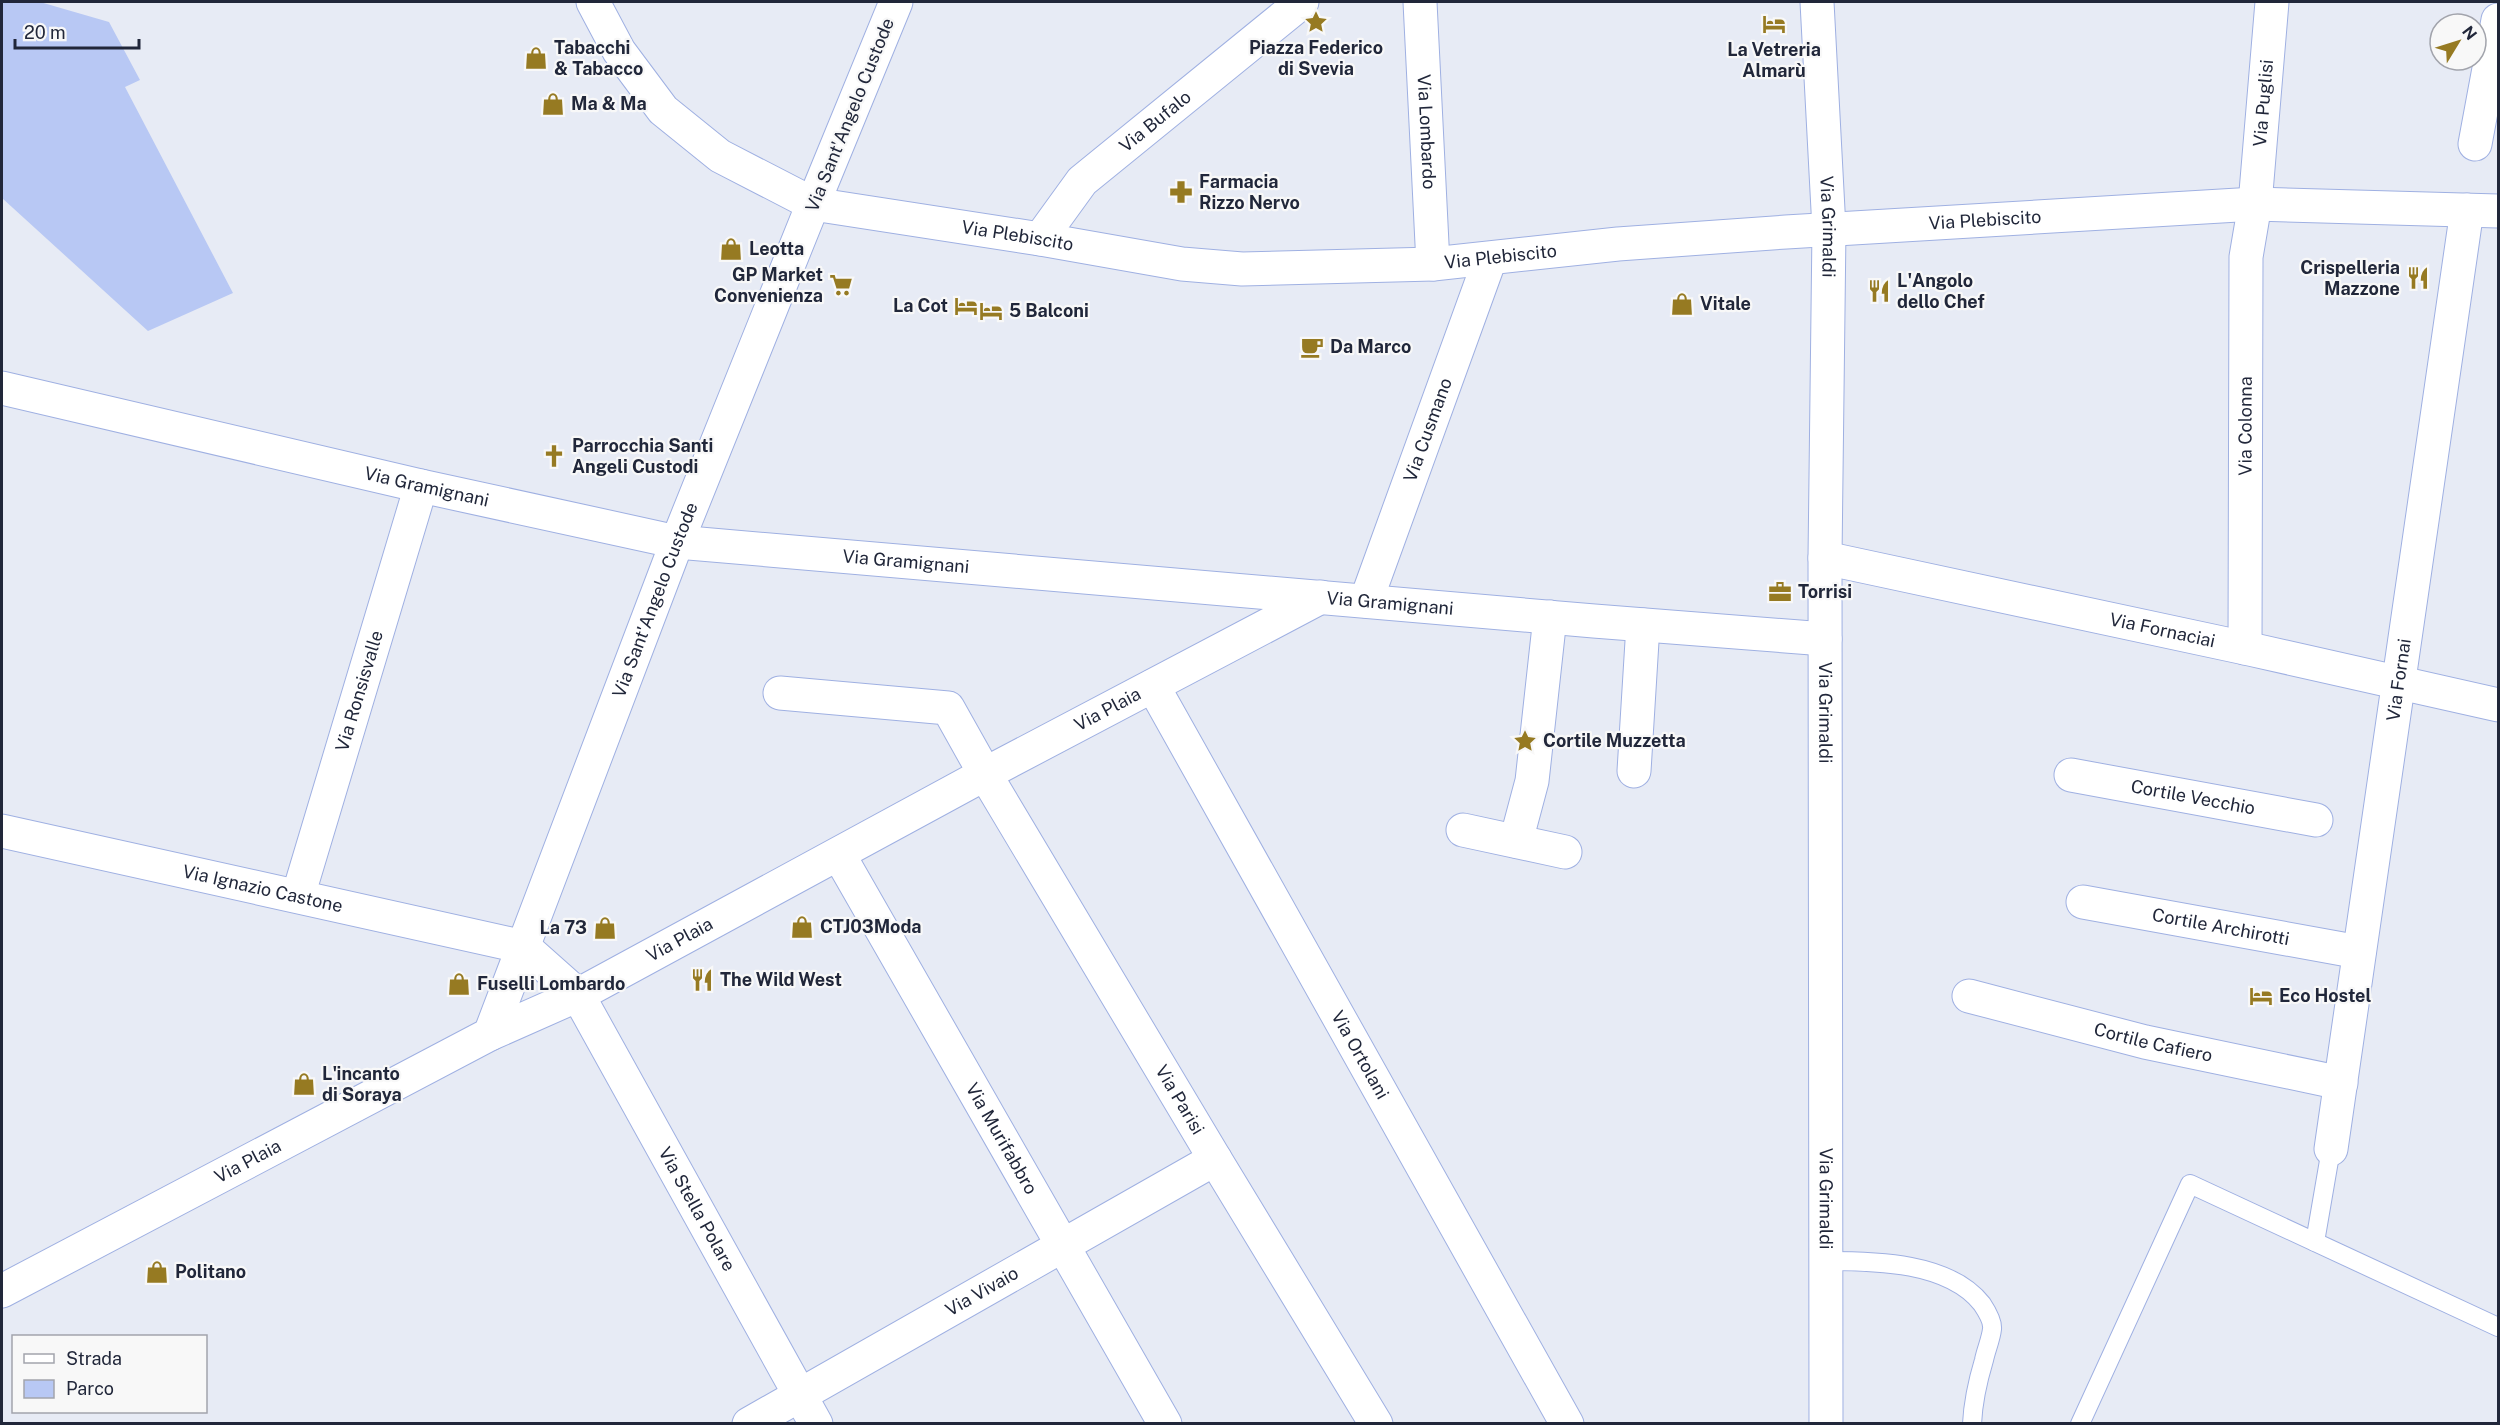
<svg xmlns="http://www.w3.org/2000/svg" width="2500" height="1425" viewBox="0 0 2500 1425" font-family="'Public Sans',sans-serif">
<rect width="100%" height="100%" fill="#e7ebf5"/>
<polygon fill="#b8c8f4" points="2,2 40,2 109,22 140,80 125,87 233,293 148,331 2,198"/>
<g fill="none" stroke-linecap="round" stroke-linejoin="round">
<g stroke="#9fb0e2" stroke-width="20">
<g id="lane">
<polyline points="2315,1242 2331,1149"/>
<path d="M 1826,1261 C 1876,1261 1949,1262 1982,1304 C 1986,1310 1993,1321 1992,1329 C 1991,1339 1986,1350 1984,1360 C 1978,1380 1973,1402 1972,1424"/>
<polyline points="2080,1424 2190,1184 2498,1327"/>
</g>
</g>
<g stroke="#9fb0e2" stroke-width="35">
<g id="street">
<path id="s1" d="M 1420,2 L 1433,264"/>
<path id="s2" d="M 1817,2 L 1829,229 L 1825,558 L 1826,1424"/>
<polyline points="2475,144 2498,20"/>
<polyline points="813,204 896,2"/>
<path id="s3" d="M 1040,239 L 1082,181 L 1302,2"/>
<path id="s4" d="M 2,388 L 421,486 L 677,542 L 1594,621 L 1825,639"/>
<path id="s5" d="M 1825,558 L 2245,648 L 2498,705"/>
<path id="s6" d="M 1366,601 L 1490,259"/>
<path id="s7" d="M 2245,648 L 2246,257 L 2255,204 L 2272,2"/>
<path id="s8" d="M 1153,686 L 1567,1424"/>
<path id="s9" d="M 780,693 L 948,708 L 985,774 L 1215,1159 L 1376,1424"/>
<polyline points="1634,771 1643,625"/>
<path id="s10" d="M 2071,775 L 2316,820"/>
<polyline points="1463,830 1565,852"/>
<path id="s11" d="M 2,831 L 524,947 L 578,995 L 816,1424"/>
<polyline points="1516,841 1532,781 1550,617"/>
<path id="s12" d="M 839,855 L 1165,1424"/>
<path id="s13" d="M 298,896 L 421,486"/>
<path id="s14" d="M 2083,902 L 2359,952"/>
<path id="s15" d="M 1969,996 L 2145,1042 L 2341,1083"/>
<path id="s16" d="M 490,1034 L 578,995 L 985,774 L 1321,597"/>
<path id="s17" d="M 2331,1149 L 2467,210"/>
<path id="s18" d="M 749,1424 L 1215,1159"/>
</g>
</g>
<g stroke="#9fb0e2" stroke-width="35">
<g id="secondary">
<path id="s19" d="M 593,2 L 619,51 L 663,110 L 720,156 L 813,204 L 1040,239 L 1182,264 L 1242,269 L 1433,264 L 1618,244 L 1786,232 L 2255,204 L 2498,211"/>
<path id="s20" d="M 2,1291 L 490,1034 L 677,542 L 813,204"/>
</g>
</g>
<use href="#lane" stroke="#fff" stroke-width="18"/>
<use href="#street" stroke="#fff" stroke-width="33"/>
<use href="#secondary" stroke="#fff" stroke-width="33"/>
</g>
<defs>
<g id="sight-bare" transform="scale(1.8)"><path d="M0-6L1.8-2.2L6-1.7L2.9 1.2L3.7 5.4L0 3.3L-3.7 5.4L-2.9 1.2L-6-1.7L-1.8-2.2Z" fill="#967a22" stroke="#f8f8f8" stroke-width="2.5" paint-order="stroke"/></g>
<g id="hotel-bare" transform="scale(1.8)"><path d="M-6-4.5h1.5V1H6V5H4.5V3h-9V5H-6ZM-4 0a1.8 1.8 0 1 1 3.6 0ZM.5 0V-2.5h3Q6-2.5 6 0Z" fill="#967a22" stroke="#f8f8f8" stroke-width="2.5" paint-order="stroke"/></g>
<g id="shop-bare" transform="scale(1.8)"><path d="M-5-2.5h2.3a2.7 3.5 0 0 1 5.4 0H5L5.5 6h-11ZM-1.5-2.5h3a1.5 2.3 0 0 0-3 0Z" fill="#967a22" stroke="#f8f8f8" stroke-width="2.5" paint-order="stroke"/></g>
<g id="pharmacy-bare" transform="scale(1.8)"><path d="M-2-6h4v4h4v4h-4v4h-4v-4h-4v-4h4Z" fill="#967a22" stroke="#f8f8f8" stroke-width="2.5" paint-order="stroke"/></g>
<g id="restaurant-bare" transform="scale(1.8)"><path d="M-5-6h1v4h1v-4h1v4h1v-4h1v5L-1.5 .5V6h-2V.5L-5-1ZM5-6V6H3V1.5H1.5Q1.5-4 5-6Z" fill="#967a22" stroke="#f8f8f8" stroke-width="2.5" paint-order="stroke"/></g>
<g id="supermarket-bare" transform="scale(1.8)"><path d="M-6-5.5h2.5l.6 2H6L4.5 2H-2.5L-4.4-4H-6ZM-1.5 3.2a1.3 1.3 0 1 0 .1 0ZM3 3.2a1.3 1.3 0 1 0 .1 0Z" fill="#967a22" stroke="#f8f8f8" stroke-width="2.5" paint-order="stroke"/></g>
<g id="cafe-bare" transform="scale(1.8)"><path d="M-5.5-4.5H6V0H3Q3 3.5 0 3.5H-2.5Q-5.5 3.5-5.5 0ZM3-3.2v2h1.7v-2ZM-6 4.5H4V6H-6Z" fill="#967a22" stroke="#f8f8f8" stroke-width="2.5" paint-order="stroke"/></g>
<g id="church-bare" transform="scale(1.8)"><path d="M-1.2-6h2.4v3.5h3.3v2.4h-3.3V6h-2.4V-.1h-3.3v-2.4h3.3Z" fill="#967a22" stroke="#f8f8f8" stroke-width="2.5" paint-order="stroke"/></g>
<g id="office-bare" transform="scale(1.8)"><path d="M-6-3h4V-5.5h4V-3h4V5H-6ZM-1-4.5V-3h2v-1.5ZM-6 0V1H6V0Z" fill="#967a22" stroke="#f8f8f8" stroke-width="2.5" paint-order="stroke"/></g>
</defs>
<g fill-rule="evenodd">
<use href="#sight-bare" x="1316" y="22"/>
<use href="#hotel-bare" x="1774" y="24"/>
<use href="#shop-bare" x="536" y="58"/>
<use href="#shop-bare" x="553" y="104"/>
<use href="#pharmacy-bare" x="1181" y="192"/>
<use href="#shop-bare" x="731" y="249"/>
<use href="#restaurant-bare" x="2418" y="278"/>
<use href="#supermarket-bare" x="841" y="285"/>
<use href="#restaurant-bare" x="1879" y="291"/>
<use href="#shop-bare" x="1682" y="304"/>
<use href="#hotel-bare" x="966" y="306"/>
<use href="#hotel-bare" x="991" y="311"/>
<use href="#cafe-bare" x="1312" y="347"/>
<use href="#church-bare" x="554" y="456"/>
<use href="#office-bare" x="1780" y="592"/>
<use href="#sight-bare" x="1525" y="741"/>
<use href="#shop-bare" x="802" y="927"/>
<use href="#shop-bare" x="605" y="928"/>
<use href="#restaurant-bare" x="702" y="980"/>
<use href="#shop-bare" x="459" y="984"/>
<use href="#hotel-bare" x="2261" y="996"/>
<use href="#shop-bare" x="304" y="1084"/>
<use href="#shop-bare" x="157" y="1272"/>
</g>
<g text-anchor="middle" stroke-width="4.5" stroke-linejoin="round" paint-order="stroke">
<g font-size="18" font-weight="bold" fill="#21273a" stroke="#f8f8f8" text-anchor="start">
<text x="554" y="54">Tabacchi<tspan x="554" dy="21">&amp; Tabacco</tspan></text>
<text x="1316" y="54" text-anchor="middle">Piazza Federico<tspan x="1316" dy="21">di Svevia</tspan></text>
<text x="1774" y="56" text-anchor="middle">La Vetreria<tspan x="1774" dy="21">Almarù</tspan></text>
<text x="571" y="110">Ma &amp; Ma</text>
<text x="1199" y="188">Farmacia<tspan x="1199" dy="21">Rizzo Nervo</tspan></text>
<text x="749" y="255">Leotta</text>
<text x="2400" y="274" text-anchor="end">Crispelleria<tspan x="2400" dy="21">Mazzone</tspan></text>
<text x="823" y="281" text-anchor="end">GP Market<tspan x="823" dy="21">Convenienza</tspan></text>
<text x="1897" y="287">L'Angolo<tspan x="1897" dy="21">dello Chef</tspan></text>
<text x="1700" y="310">Vitale</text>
<text x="948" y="312" text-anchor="end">La Cot</text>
<text x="1009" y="317">5 Balconi</text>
<text x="1330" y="353">Da Marco</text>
<text x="572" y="452">Parrocchia Santi<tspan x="572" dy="21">Angeli Custodi</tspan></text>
<text x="1798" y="598">Torrisi</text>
<text x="1543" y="747">Cortile Muzzetta</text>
<text x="820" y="933">CTJ03Moda</text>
<text x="587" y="934" text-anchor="end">La 73</text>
<text x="720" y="986">The Wild West</text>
<text x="477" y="990">Fuselli Lombardo</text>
<text x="2279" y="1002">Eco Hostel</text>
<text x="322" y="1080">L'incanto<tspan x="322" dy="21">di Soraya</tspan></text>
<text x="175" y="1278">Politano</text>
</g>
<g font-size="18" fill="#21273a" stroke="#f8f8f8">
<text dy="6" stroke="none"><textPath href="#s7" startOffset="546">Via Puglisi</textPath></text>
<text transform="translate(850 115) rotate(-68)" y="6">Via Sant'Angelo Custode</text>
<text dy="6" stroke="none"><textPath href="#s3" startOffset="166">Via Bufalo</textPath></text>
<text dy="6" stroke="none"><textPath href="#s1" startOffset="130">Via Lombardo</textPath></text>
<text dy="6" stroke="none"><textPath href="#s19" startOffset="1486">Via Plebiscito</textPath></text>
<text dy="6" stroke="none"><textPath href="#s2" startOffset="225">Via Grimaldi</textPath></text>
<text dy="6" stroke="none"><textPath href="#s19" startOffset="514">Via Plebiscito</textPath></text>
<text dy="6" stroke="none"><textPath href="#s19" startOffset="1000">Via Plebiscito</textPath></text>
<text dy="6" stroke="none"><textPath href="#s7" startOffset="222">Via Colonna</textPath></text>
<text dy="6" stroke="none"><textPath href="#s6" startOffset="182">Via Cusmano</textPath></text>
<text dy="6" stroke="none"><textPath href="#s4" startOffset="436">Via Gramignani</textPath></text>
<text dy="6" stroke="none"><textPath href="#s4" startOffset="922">Via Gramignani</textPath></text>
<text dy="6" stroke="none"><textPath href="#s20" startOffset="1016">Via Sant'Angelo Custode</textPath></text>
<text dy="6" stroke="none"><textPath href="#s4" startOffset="1408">Via Gramignani</textPath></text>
<text dy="6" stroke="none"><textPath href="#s5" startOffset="345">Via Fornaciai</textPath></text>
<text dy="6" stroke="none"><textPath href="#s17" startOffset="474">Via Fornai</textPath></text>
<text dy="6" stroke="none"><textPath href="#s13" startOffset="214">Via Ronsisvalle</textPath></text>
<text dy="6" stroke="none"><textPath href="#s16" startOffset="698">Via Plaia</textPath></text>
<text dy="6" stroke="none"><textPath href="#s2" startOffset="711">Via Grimaldi</textPath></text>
<text dy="6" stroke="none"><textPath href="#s10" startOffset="124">Cortile Vecchio</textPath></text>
<text dy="6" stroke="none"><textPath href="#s11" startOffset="267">Via Ignazio Castone</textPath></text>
<text dy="6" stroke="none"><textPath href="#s14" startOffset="140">Cortile Archirotti</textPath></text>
<text dy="6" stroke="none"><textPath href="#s16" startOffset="212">Via Plaia</textPath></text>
<text dy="6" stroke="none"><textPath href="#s15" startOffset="190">Cortile Cafiero</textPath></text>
<text dy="6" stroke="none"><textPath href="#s8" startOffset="423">Via Ortolani</textPath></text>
<text dy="6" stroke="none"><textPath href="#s9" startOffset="624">Via Parisi</textPath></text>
<text dy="6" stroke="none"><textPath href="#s12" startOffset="327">Via Murifabbro</textPath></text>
<text dy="6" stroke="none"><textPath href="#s20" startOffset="278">Via Plaia</textPath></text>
<text dy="6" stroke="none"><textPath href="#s2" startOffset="1197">Via Grimaldi</textPath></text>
<text dy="6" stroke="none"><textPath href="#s11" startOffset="852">Via Stella Polare</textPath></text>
<text dy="6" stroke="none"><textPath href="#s18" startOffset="268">Via Vivaio</textPath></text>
</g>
</g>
<rect width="2500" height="1425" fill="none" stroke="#21273a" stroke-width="6"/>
<rect x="12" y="1335" width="195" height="78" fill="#f8f8f8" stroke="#a2a4ac" stroke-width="1.5"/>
<rect x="24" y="1354" width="30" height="9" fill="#ffffff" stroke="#a2a4ac" stroke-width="1.5"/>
<text x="66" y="1365" font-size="18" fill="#21273a">Strada</text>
<rect x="24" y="1380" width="30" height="18" fill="#b8c8f4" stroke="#a2a4ac" stroke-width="1.5"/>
<text x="66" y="1395" font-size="18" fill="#21273a">Parco</text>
<g transform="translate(2458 42) rotate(52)"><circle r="28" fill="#f8f8f8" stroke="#a2a4ac" stroke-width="1.5"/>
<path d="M0-4.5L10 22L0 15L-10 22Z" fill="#967a22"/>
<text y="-9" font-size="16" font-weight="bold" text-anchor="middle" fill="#21273a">N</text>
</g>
<path d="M15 39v9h124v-9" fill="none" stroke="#21273a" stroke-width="3"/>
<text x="24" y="39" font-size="18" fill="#21273a" stroke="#f8f8f8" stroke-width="4.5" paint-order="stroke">20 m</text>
</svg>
